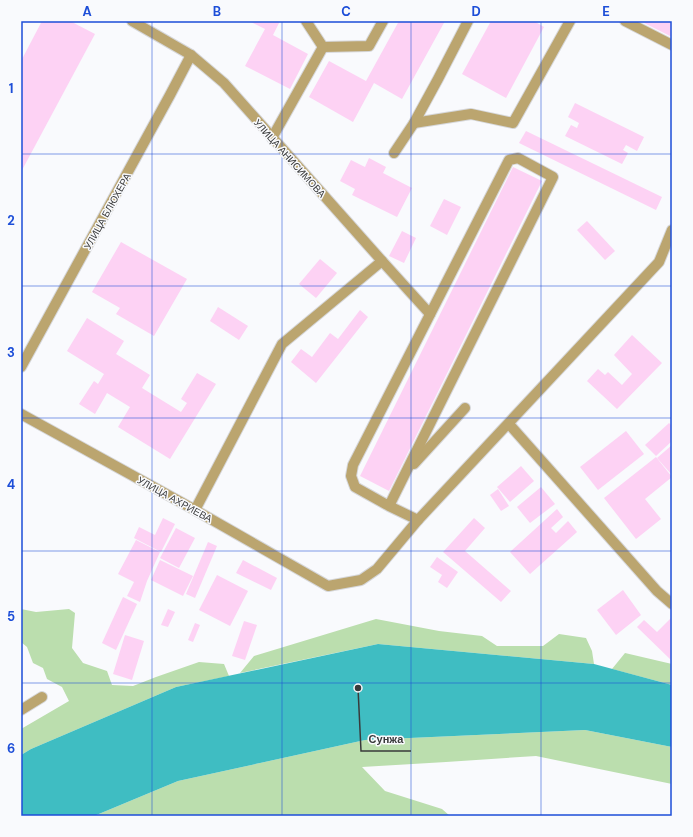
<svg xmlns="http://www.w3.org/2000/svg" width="693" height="837" viewBox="0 0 693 837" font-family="'DM Sans',sans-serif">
<rect width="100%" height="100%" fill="#f9fafd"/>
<g fill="#bbdeae">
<polygon points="21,609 36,612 69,609 75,613 72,648 83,663 107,671 112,685 133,686 156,677 199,662 224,664 229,676 176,687 31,749 21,755 21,729 69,701 62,687 47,679 43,668 33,663 27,647 21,642"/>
<polygon points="376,619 439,631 482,636 497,646 543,646 559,634 586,638 592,651 594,664 378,644 240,673 254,656"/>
<polygon points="625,653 672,664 672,685 612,669"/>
<polygon points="585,730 672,747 672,784 536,756 446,762 362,767 385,791 442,809 450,816 94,816 178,781 365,740"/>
</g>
<polygon fill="#3fbdc2" points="378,644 594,664 672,685 672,747 585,730 365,740 178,781 94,816 21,816 21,755 31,749 176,687"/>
<g fill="#fdd2f4">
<polygon points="42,21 70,21 95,34 21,172 21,61"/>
<polygon points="249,21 280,21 273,35 308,54 290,89 245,66 265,29"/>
<polygon points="399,21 445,21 402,99 374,83 353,122 309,97 329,61 366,81"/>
<polygon points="491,21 534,21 544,27 506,98 462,74"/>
<polygon points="640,21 672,21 672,37"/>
<polygon points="575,103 644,137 637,151 626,145 623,150 628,153 622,164 565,136 571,125 577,128 579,123 568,117"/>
<polygon points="526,131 662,197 656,210 519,143"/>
<polygon points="369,158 386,167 383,173 412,188 397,217 352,195 355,189 340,181 351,160 365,167"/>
<polygon points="513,167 542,181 389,491 360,476"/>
<polygon points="444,199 461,207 447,235 430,226"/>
<polygon points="587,221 615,251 605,260 577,230"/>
<polygon points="402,231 416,238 404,263 389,256"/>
<polygon points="121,242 187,279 154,336 116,314 120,308 92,292"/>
<polygon points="320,259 337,273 316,298 299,284"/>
<polygon points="218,307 248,326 239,340 210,321"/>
<polygon points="360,310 368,317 316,383 291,362 301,349 312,357 330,333 338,339"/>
<polygon points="87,318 124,341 116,354 150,375 142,388 181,412 187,403 181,399 197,373 216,384 170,459 118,427 130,407 107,393 95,414 79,404 94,381 98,384 104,374 67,351"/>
<polygon points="632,335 662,363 617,409 587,381 598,369 605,375 608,372 622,385 632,374 614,355"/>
<polygon points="669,423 672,426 672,441 656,456 645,445"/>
<polygon points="626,431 644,454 598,490 580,467"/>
<polygon points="672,445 672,475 657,458"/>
<polygon points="656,457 672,477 645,499 661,519 636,539 604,498"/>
<polygon points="521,466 534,481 510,502 497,487"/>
<polygon points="541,487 555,504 530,523 517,507"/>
<polygon points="498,489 509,506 501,511 490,495"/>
<polygon points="557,509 563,517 551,528 556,533 568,521 577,532 530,574 510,552"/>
<polygon points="163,518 175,524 161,552 134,538 139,527 155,535"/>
<polygon points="474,518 485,528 465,551 511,591 501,602 443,552"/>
<polygon points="176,528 195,538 179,568 160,558"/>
<polygon points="136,540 160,552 147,581 140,602 127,596 134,582 118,574"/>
<polygon points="208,542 217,546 195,598 186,594"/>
<polygon points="437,557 458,572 447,588 438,582 442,575 430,567"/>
<polygon points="160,560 193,576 183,596 151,580"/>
<polygon points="243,560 277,578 271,590 236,573"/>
<polygon points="217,575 248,591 230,626 199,610"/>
<polygon points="623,590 641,615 616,635 597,610"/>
<polygon points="123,597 137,604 116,650 102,643"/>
<polygon points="168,609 175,612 168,627 161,625"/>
<polygon points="672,617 672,661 637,627 644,620 657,632"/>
<polygon points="244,621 257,625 245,660 232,656"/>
<polygon points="195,623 200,625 193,642 188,640"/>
<polygon points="125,635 144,641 132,680 113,674"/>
</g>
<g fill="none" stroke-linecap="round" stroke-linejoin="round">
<g stroke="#d6d7da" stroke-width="12">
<g id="lane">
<polyline points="306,21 323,47"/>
<polyline points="625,21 672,45"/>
<polyline points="323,47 369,46 383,21"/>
<polyline points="414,123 471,114 513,123 570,21"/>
<polyline points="272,138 323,47"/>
<polyline points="394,153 414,123 438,79 468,21"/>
<polyline points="414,464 465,408"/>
<polyline points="389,506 553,177 518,158 509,160 353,465 351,476 355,487 389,506 418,520"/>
<polyline points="195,510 282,344 382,261"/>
<polyline points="21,710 42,697"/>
</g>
</g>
<g stroke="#d6d7da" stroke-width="12">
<g id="street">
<polyline points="132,21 191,55 224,83 382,261 430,314"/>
<polyline points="21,367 170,95 191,55"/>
<polyline points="21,414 195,510 328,586 361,580 377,569 418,520 659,262 672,230"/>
<polyline points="509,424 657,591 672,604"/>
</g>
</g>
<use href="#lane" stroke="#bba56f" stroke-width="10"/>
<use href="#street" stroke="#bba56f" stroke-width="10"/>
</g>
<path fill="none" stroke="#1d4ed8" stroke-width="1" stroke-opacity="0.55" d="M 152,21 L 152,816M 282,21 L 282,816M 411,21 L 411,816M 541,21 L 541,816M 21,154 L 672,154M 21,286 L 672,286M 21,418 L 672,418M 21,551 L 672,551M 21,683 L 672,683"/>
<g text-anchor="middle" stroke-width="3" stroke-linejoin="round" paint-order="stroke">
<g font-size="10" fill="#393a3b" stroke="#f9fafd">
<text transform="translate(290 158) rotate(48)" y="4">УЛИЦА АНИСИМОВА</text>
<text transform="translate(107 211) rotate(-61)" y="4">УЛИЦА БЛЮХЕРА</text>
<text transform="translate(175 499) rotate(29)" y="4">УЛИЦА АХРИЕВА</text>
</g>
</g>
<path fill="none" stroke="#393a3b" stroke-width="1.5" d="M358 688L361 751H411"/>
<circle fill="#393a3b" stroke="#f9fafd" stroke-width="1.5" cx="358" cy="688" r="4"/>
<g font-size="11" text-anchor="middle" font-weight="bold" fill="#393a3b" stroke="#f9fafd" stroke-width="3" stroke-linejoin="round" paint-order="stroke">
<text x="386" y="743">Сунжа</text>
</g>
<rect width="693" height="837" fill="none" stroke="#f9fafd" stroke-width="44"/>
<rect x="22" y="22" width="649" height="793" fill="none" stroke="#1d4ed8" stroke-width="1.5"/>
<g font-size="13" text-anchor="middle" font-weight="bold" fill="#1d4ed8">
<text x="87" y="16">A</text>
<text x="217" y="16">B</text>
<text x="346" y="16">C</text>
<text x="476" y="16">D</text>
<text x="606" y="16">E</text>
<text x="11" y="93">1</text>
<text x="11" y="225">2</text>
<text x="11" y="357">3</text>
<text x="11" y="489">4</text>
<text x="11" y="621">5</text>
<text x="11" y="753">6</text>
</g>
</svg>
